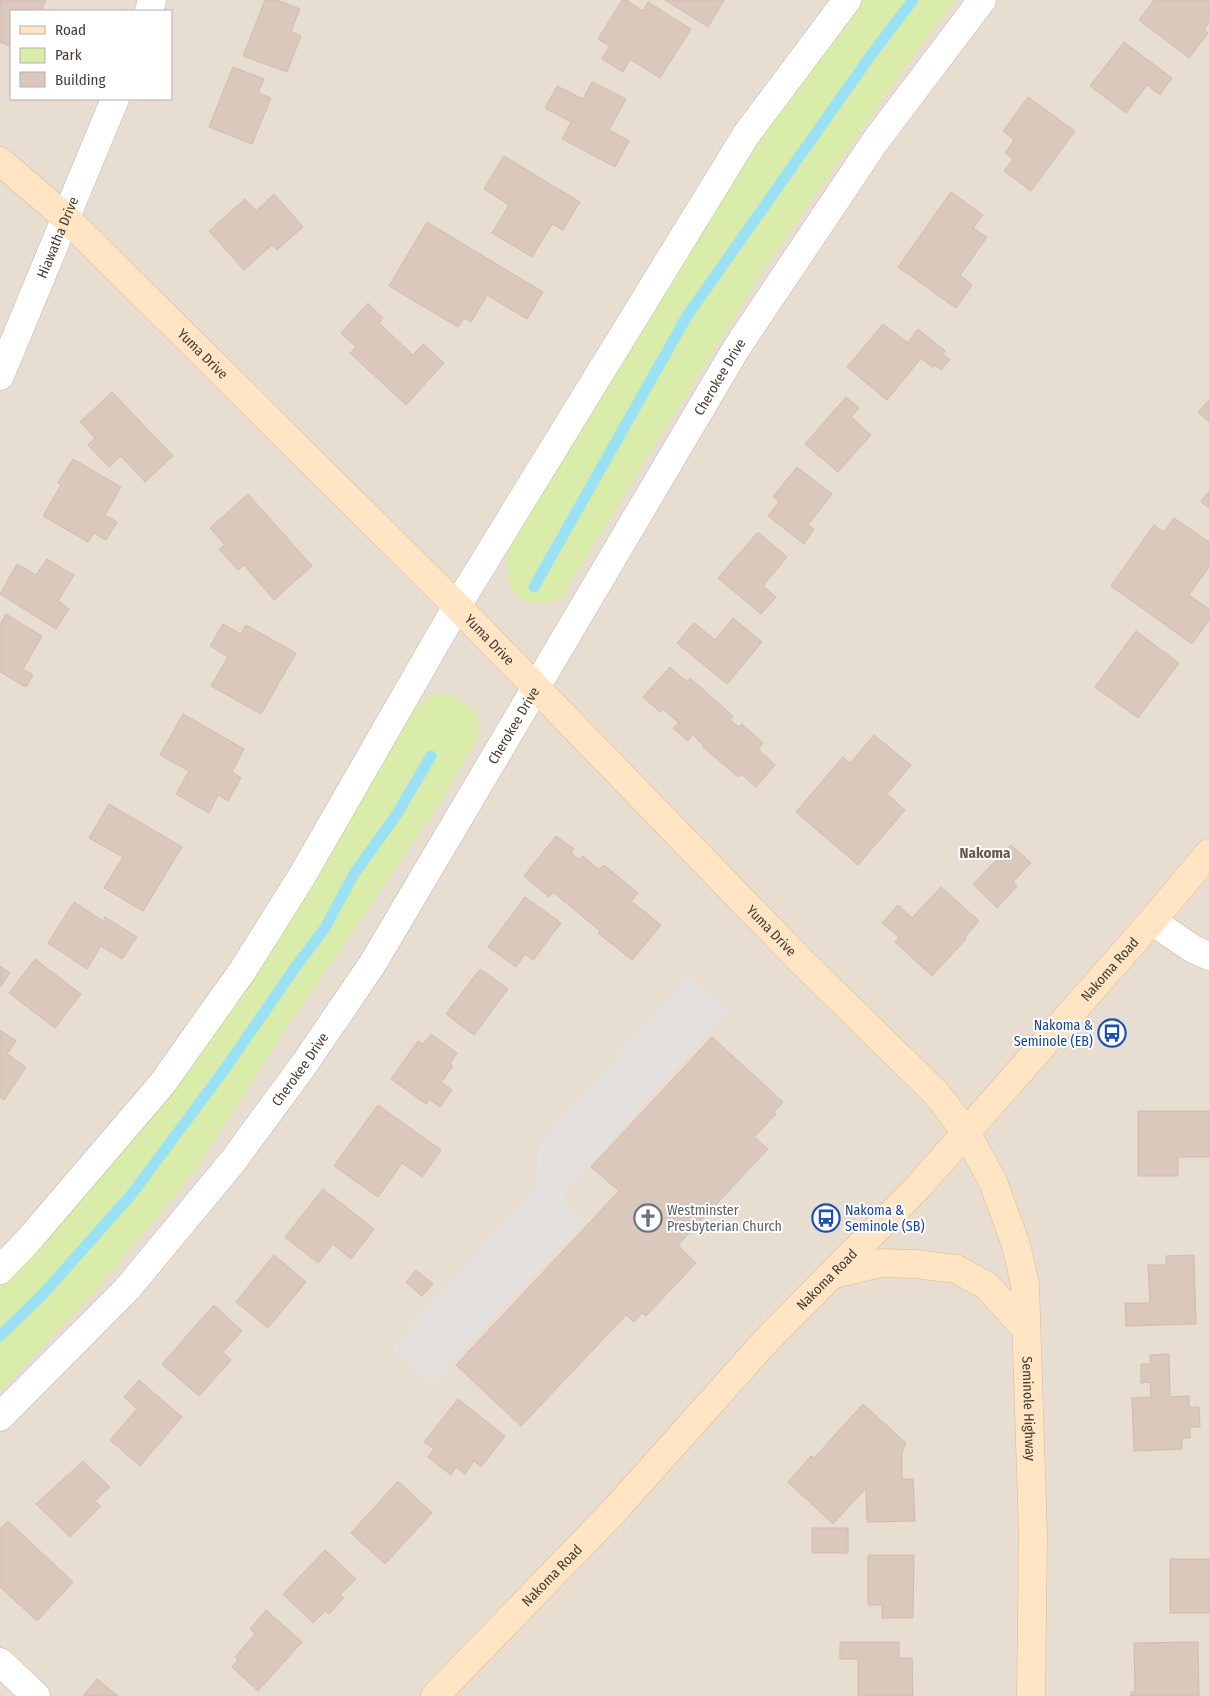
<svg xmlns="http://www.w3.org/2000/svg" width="1209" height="1696" viewBox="0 0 1209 1696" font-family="'Fira Sans Condensed',sans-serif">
<rect width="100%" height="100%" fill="#f4ece4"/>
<path fill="#e8ddd1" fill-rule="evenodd" d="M 0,0 L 1209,0 L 1209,1696 L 0,1696 ZM 11,11 L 171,11 L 171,99 L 11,99 Z"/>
<g fill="#daeca9">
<polygon points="866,0 956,0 913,56 764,269 561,598 542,604 519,599 508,582 507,554 516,537 703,225 774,121"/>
<polygon points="437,694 454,695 475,711 480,734 443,799 277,1043 194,1172 102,1284 0,1392 0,1287 9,1278 414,707"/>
</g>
<polygon fill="#e4e0dd" points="689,976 729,1010 562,1195 584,1223 432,1383 392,1348 535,1188 539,1144"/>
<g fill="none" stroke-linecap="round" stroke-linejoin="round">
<g stroke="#9ae1f6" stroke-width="11">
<polyline points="534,587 687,316 871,55 913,0"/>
<polyline points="0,1336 44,1293 131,1195 225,1069 294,969 325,928 354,874 397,814 431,756"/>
</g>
</g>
<g fill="#d9c8bb" stroke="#d2bcab">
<polygon points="0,0 46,0 41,11 11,11 11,47 0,42"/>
<polygon points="265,0 277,0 300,9 291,31 301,36 287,72 243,56"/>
<polygon points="622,0 626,0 643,11 648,2 691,29 660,78 630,59 623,72 602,59 610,46 598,39"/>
<polygon points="665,0 724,0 708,27"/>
<polygon points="1154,0 1209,0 1209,22 1204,29 1208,33 1189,58 1139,20"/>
<polygon points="1124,42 1172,78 1160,95 1147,85 1126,113 1090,86"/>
<polygon points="233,67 264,79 258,93 271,98 252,144 209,127"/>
<polygon points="592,82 626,99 609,130 629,141 615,167 562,139 571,122 545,108 557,86 583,99"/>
<polygon points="1028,97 1075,131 1031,191 1004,171 1013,159 1005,153 1014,140 1003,131"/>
<polygon points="504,156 580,202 563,230 552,224 532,257 492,233 509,205 484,189"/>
<polygon points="951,192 983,215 973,228 987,237 960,275 972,285 956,308 898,267"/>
<polygon points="274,194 303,227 277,250 272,245 244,270 209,231 245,199 256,211"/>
<polygon points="427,222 543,292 527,319 487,295 471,322 464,318 458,327 389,286"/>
<polygon points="368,303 383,318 379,323 413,355 423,344 444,363 406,405 350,353 356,347 341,333"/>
<polygon points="883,324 908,343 918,329 945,351 943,354 950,360 941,370 935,365 932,367 921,358 887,400 847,367"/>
<polygon points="112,392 173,456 145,482 121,456 109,467 88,445 95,438 80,422"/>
<polygon points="846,397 859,408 851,417 871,435 838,472 805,444"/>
<polygon points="1209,400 1209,422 1198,412"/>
<polygon points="73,459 121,487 105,515 117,522 106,540 94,533 88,542 43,516 61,485 58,483"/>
<polygon points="797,467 832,494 808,525 814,529 804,544 768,516 779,502 773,497"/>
<polygon points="1209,491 1209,508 1201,502"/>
<polygon points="248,494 312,566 274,600 244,565 238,570 219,549 225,545 210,528"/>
<polygon points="1174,518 1209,542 1209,567 1189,595 1209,609 1209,620 1192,644 1111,586 1154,525 1164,532"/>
<polygon points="758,532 787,557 763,586 776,597 761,614 718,578"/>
<polygon points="47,559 74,575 58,601 69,609 56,629 0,594 17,564 36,575"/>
<polygon points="6,614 42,636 23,669 33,675 26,687 0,672 0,625"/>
<polygon points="733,618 762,642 727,684 677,643 694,623 715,640"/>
<polygon points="223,624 241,634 246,625 296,653 261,714 211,686 228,657 210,646"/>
<polygon points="1136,631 1179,663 1138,718 1095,687"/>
<polygon points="670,667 687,682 690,678 733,716 730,720 739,727 742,724 763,743 758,749 775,765 756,787 741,774 738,777 702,746 703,745 693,735 688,741 673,728 679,723 663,709 660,712 643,697"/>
<polygon points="183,714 244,749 232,772 241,778 228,801 218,795 209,813 176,794 189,771 160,755"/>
<polygon points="874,735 911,765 887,794 905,810 858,865 796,812 843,757 850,763"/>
<polygon points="109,804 182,847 143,911 104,888 123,857 89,838"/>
<polygon points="556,836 574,849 571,853 580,860 583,856 599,870 604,865 638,893 631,901 661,925 632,960 598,933 600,931 553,892 549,897 524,876"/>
<polygon points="1011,845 1031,863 1013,882 1017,886 997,908 973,884"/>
<polygon points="941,887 979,921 965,937 966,939 932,976 895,942 899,937 882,923 898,905 912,918"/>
<polygon points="525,897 561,923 533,960 525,954 516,967 488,947"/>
<polygon points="74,902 103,921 105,917 137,937 122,959 101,946 87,969 48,943"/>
<polygon points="35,959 81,994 55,1028 9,993"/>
<polygon points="0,966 10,973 0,987"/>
<polygon points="480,969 508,989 474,1035 446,1014"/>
<polygon points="0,1030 16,1041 7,1054 26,1067 4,1100 0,1097"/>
<polygon points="431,1034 457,1053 450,1064 453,1066 441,1082 452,1090 440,1107 429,1099 426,1104 391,1079 418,1041 423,1044"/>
<polygon points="712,1037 783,1102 774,1112 776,1114 754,1137 768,1149 678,1245 696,1263 646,1316 642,1313 634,1322 626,1315 521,1426 456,1365 619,1191 591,1167"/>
<polygon points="378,1105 441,1150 422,1177 402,1163 378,1197 334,1166"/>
<polygon points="1138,1111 1209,1111 1209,1157 1178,1157 1178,1176 1138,1176"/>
<polygon points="323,1189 374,1229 351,1259 333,1244 318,1263 285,1237"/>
<polygon points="274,1255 306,1282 268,1328 236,1302"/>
<polygon points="1194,1255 1196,1324 1126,1326 1125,1303 1150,1303 1148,1265 1166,1265 1166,1256"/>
<polygon points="416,1270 433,1284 422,1296 406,1282"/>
<polygon points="214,1305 242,1331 223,1352 231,1360 199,1396 162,1364"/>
<polygon points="1169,1354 1170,1397 1189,1396 1189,1407 1199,1407 1200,1427 1190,1427 1190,1438 1182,1438 1182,1449 1134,1451 1132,1398 1151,1397 1150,1382 1141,1383 1141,1364 1150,1364 1150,1355"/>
<polygon points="139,1380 182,1417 140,1466 110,1440 137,1409 124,1397"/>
<polygon points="458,1399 505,1436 481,1467 474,1461 465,1474 456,1467 451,1475 428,1457 434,1449 424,1442"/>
<polygon points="863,1404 906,1443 902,1452 902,1479 913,1479 915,1521 867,1522 866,1488 833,1524 788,1482 811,1456 814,1458"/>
<polygon points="83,1461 110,1487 95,1501 101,1506 70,1537 36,1504"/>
<polygon points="398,1481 432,1513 385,1564 351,1533"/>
<polygon points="8,1521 73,1582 37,1621 0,1587 0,1529"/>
<rect x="812" y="1528" width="36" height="25"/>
<polygon points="325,1550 356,1579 340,1595 344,1598 329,1614 325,1611 313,1623 283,1594"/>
<polygon points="868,1555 914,1555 913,1618 882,1618 882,1605 868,1605"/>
<rect x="1170" y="1559" width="39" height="54"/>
<polygon points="266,1610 302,1642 258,1691 232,1667 238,1660 235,1657 255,1634 250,1629"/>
<polygon points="840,1642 899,1642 899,1658 912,1658 913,1696 858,1696 858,1659 840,1659"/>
<polygon points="1198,1642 1199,1696 1131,1696 1131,1692 1135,1692 1134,1643"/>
<polygon points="97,1679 118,1696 83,1696"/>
</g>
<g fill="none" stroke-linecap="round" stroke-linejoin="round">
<g stroke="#c3b5a9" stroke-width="29">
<g id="street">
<polyline points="149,11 152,0"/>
<path id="s1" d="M 0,376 L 115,99"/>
<polyline points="1152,921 1193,949 1209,956"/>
<polyline points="0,1270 27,1242 162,1084 243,970 302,876 457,606 746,135 847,0"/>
<path id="s2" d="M 0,1417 L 127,1289 L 233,1161 L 305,1063 L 373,963 L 736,349 L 874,143 L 982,0"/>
<polyline points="0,1662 36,1696"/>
</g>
</g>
<g stroke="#dbba91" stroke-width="29">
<g id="secondary">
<path id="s3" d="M 0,161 L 65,217 L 457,606 L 801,961 L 936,1093 L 966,1132 L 993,1182 L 1016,1245 L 1025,1284 L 1033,1535 L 1031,1696"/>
<polyline points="831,1275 881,1263 915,1264 956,1269 987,1286 1026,1329"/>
<path id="s4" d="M 435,1696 L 614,1511 L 763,1344 L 918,1187 L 1152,921 L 1209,853"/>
</g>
</g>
<use href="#street" stroke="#fff" stroke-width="28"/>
<use href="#secondary" stroke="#ffe5c3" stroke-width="28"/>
</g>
<defs>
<g id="bus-ring" transform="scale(1.4375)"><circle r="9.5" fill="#fff" stroke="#1a4fb4" stroke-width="1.5"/><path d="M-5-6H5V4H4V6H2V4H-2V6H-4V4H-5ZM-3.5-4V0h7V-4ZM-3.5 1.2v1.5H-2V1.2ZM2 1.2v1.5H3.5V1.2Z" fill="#1a4fb4"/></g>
<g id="church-ring" transform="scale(1.4375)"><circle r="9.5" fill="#fff" stroke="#6b7280" stroke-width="1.5"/><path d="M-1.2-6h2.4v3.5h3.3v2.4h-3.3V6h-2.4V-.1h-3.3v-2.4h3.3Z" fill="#6b7280"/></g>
</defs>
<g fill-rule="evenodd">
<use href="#bus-ring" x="1112" y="1033"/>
<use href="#church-ring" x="648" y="1218"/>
<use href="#bus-ring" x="826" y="1218"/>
</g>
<g text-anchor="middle" stroke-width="4" stroke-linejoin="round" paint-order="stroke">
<g font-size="14" fill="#463b33" stroke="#fff">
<text dy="5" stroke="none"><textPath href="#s1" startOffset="150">Hiawatha Drive</textPath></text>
<text dy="5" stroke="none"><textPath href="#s3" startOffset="280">Yuma Drive</textPath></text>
<text dy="5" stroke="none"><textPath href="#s2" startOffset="1270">Cherokee Drive</textPath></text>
<text dy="5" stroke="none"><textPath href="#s3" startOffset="685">Yuma Drive</textPath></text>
<text dy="5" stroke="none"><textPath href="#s2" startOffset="865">Cherokee Drive</textPath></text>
<text dy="5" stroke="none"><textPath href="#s3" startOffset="1090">Yuma Drive</textPath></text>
<text dy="5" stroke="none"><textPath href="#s4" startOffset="992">Nakoma Road</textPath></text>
<text dy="5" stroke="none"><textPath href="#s2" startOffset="460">Cherokee Drive</textPath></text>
<text dy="5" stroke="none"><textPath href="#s4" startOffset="572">Nakoma Road</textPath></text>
<text dy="5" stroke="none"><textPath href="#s3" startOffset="1659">Seminole Highway</textPath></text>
<text dy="5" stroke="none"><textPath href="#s4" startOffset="168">Nakoma Road</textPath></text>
</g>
<g font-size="14" fill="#164399" stroke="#fff" text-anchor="end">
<text x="1093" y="1030">Nakoma &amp;<tspan x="1093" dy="16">Seminole (EB)</tspan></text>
<text x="845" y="1215" text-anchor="start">Nakoma &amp;<tspan x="845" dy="16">Seminole (SB)</tspan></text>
</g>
<g font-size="14" fill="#5b616d" stroke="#fff" text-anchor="start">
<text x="667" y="1215">Westminster<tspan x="667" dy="16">Presbyterian Church</tspan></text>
</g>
<g font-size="15" font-weight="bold" fill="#6a574a" stroke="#fff">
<text x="985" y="858">Nakoma</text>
</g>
</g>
<rect x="10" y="10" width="162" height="90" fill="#ffffff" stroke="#b5b1ad"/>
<rect x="20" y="26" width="25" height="8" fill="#ffe5c3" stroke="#b5b1ad"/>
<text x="55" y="35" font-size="15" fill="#463b33">Road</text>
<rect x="20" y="48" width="25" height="15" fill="#daeca9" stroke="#b5b1ad"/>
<text x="55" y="60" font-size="15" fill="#463b33">Park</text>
<rect x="20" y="72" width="25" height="15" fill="#d9c8bb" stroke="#b5b1ad"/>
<text x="55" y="85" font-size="15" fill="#463b33">Building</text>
</svg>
